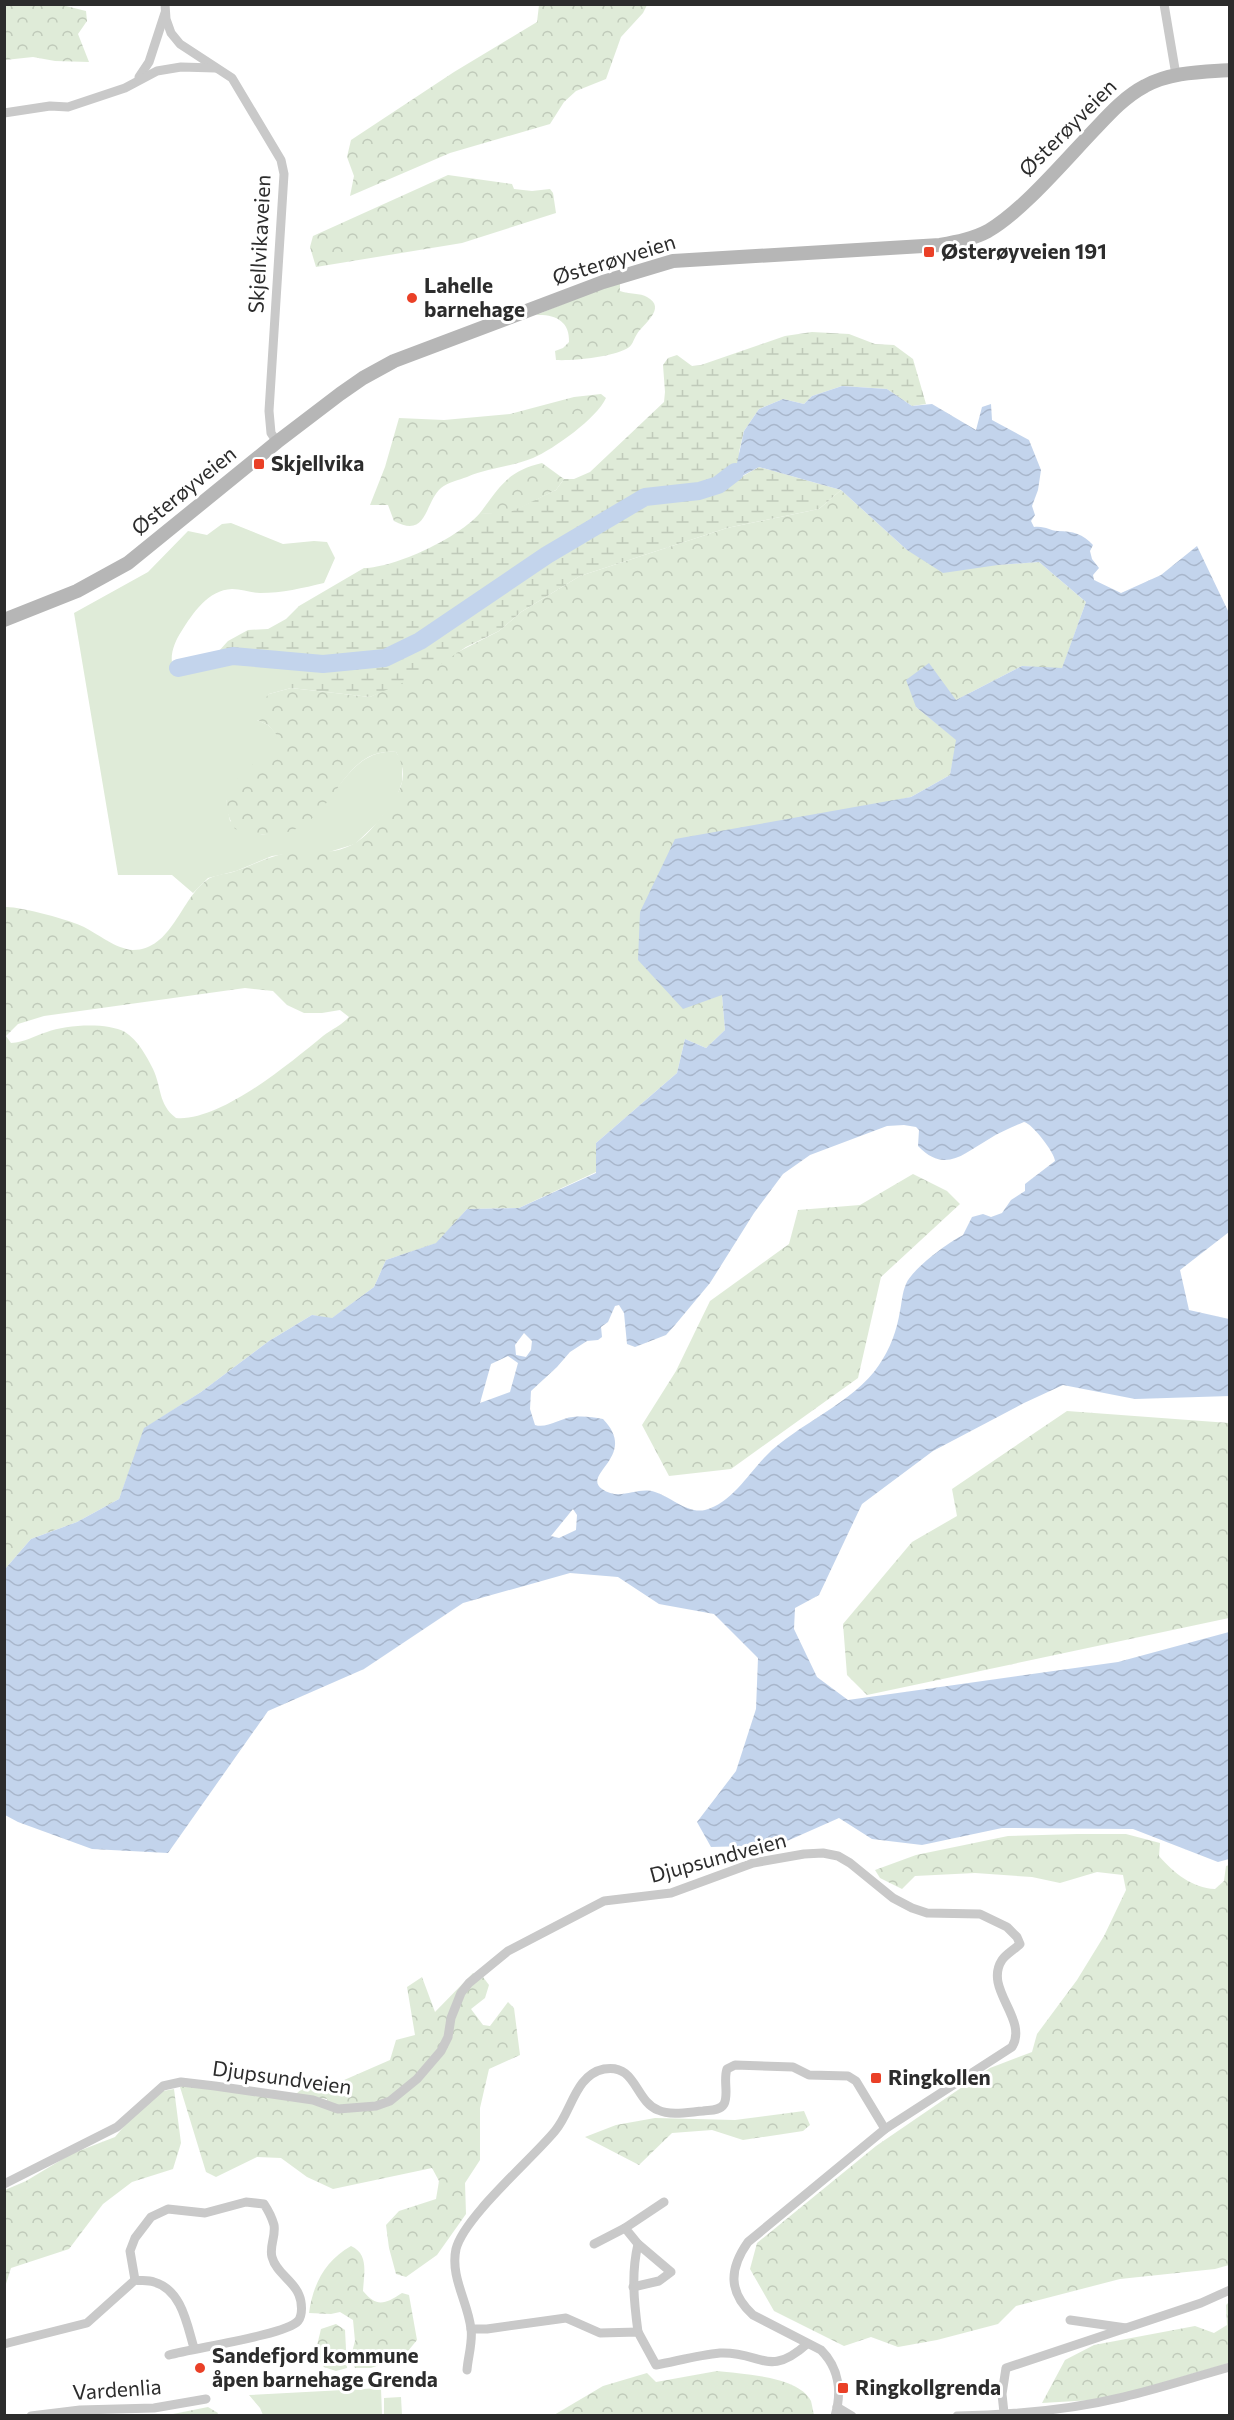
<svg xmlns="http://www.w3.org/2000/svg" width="1234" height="2420" viewBox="0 0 1234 2420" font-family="Commissioner,sans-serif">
<defs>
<pattern id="forest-crowns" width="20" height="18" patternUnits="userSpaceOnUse" patternTransform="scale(1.5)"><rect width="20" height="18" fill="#dfebd8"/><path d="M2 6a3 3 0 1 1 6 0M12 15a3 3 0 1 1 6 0" fill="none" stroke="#c0caba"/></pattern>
<pattern id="wetland-marsh" width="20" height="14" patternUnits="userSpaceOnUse" patternTransform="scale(1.5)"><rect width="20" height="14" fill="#dfebd8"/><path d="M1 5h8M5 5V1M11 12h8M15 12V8" fill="none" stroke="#c0caba"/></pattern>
<pattern id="water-waves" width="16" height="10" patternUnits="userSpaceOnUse" patternTransform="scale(1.5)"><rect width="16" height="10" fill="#c3d4ec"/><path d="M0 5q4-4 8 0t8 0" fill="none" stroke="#a8b6cb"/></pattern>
</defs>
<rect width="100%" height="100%" fill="#fff"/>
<g fill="#dfebd8">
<path d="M 231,523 L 283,544 L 314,541 L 327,542 L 335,558 L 324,583 C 303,588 282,593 260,593 C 251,593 242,589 232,589 C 208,590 193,613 181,632 C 175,641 169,656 173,666 L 236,660 L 291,668 L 291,688 L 269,694 L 257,720 L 268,725 L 284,742 L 247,771 L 226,801 L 230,821 C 239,825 250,831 260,834 C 267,835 276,833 283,832 C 335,822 341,747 396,752 L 402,761 L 402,782 L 396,799 L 377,823 L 355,844 L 329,852 L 300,852 L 272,856 L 236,871 L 208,878 L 193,893 L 172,875 L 118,875 L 74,613 L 148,572 L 188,531 L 207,535 L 222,524 Z"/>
<polygon points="381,2388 382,2415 263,2415 260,2408 249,2395"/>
<polygon points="401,2397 402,2415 384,2415 384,2398"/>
</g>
<g fill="url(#forest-crowns)" fill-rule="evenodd">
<polygon points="4,5 62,5 86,11 87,21 78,34 89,62 55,61 33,57 5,60"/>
<polygon points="539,5 647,5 643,13 621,37 606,79 576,91 564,102 550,124 450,153 350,196 354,176 347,157 351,140 454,72 537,22"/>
<polygon points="448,175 512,184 514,189 532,191 550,189 553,193 556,213 462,243 316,267 310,247 313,236"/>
<path d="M 620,281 L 620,291 C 628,294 641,293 647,297 C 668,308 642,325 637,334 C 633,340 633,346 626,349 C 611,357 573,361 556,360 L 555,351 L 563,348 L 569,342 C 570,321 555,314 536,315 Z"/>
<path d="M 601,394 L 606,398 C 597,418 554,449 533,458 C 511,467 488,468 467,477 C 459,480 448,482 441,488 C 424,503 428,539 394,521 L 388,505 L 370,505 L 385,467 L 399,418 L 444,420 L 510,414 L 574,397 Z"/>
<path d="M 542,463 L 564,479 L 556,490 L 506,515 L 480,513 C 500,487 507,471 542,463 Z"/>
<path d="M 841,490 L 907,550 L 998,565 L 1039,562 L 1086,602 L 1062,669 L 1022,666 L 956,700 L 916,707 L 957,740 L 950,775 L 911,797 L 871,806 L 722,994 L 725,1030 L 706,1048 L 685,1039 L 677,1073 L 596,1143 L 596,1172 L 519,1208 L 467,1209 L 437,1243 L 386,1260 L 374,1287 L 331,1319 L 312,1315 L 269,1341 L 201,1392 L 145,1428 L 119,1499 L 77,1522 L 31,1539 L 5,1569 L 5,907 C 18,906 71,920 84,927 C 98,934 116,949 133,950 C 172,950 181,898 207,880 C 213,875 225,874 233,872 C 253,865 271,855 293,852 C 312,850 329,855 347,847 C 361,842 372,829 381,817 C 397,796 412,779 396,752 C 326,746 340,861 235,829 C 229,819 223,804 228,793 C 235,776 268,752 283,742 L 268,725 L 257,720 L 257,707 L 269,694 L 291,688 L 370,697 L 499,631 L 521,612 L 580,576 L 727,528 L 819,509 ZM 245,988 L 273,991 L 287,1005 L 304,1013 L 322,1013 L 340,1010 L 349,1017 C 342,1025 332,1029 323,1036 C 290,1063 220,1122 176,1118 C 158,1104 162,1088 153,1069 C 147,1057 138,1040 125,1032 C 106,1022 66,1025 47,1032 C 34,1036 25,1042 11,1043 L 6,1036 L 18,1024 L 44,1016 Z"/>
<polygon points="913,1174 947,1191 960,1204 881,1277 858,1378 731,1469 669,1476 642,1425 676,1371 710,1301 789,1244 798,1210 860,1205"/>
<polygon points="1067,1411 1229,1423 1229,1618 867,1695 847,1675 843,1624 912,1542 957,1516 952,1489"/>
<path d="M 1077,1834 L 1126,1834 L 1160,1843 L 1159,1856 C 1174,1873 1192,1888 1215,1889 L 1224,1881 L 1226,1866 L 1229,1865 L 1229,2265 L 1215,2269 L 1120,2279 L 1016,2306 L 998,2324 L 937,2340 L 898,2347 L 871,2337 L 844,2346 L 774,2311 L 750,2269 L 757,2243 L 876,2146 L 990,2068 L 1032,2052 L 1037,2034 L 1077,1980 L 1104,1936 L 1126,1890 L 1123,1875 L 1097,1872 L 1060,1883 L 1032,1877 L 975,1873 L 915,1876 L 902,1889 L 880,1878 L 875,1870 L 916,1855 L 1008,1836 Z"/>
<polygon points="473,1973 483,1977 489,1985 485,1998 471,2009 483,2025 490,2026 508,2002 514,2008 520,2055 489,2069 480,2108 480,2160 465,2183 466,2214 437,2255 406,2277 396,2274 389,2248 386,2225 399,2211 436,2199 439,2181 432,2168 333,2189 307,2177 281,2158 257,2157 216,2177 206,2172 180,2087 184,2084 328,2105 327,2099 296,2094 304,2087 335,2084 390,2060 396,2040 415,2035 407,1987 422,1977 435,2012"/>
<polygon points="174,2089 181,2143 173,2169 132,2182 103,2204 69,2249 11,2268 5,2287 5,2190 26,2181 71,2154 115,2137 152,2093"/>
<polygon points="804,2111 810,2125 803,2131 743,2140 712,2130 672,2133 639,2165 585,2137 616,2125 655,2118 735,2120"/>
<path d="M 351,2246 C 369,2254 364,2273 363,2291 C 377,2308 385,2304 402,2293 L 409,2295 L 417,2340 L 404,2356 L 371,2368 L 355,2368 L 351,2356 L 355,2341 L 353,2320 L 340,2312 L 331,2314 L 309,2313 C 313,2284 325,2261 351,2246 Z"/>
<polygon points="1229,2302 1229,2363 1131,2392 1093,2400 1042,2403 1065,2360 1094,2345 1195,2326 1214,2333 1227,2325 1226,2305"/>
<polygon points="336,2324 345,2330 347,2368 336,2371 324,2367 315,2354 321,2329"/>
<path d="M 717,2371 C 742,2374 799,2376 811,2401 C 812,2405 813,2411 814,2415 L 554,2415 L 603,2386 L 647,2373 L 656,2382 Z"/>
<polygon points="208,2407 218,2413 217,2415 147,2415 173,2414"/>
</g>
<path fill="url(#wetland-marsh)" d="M 812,332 L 849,334 L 875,344 L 894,345 L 913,359 L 926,404 L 912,406 L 887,389 L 842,386 L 812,396 L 804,404 L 783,399 L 759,409 L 744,431 L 739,452 L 743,476 L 759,467 L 841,490 L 819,509 L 727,528 L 580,576 L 521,612 L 499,631 L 466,647 L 432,670 L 370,697 L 291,688 L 290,668 L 236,660 L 220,662 L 218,652 L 228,641 L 248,630 L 268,629 L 286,619 L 299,606 L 364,568 C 395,568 460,537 480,513 L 506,514 L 556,490 L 564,479 L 574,479 L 590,472 L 664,402 L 665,392 L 663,365 L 668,358 L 677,355 L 692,366 L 701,365 L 785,336 Z"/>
<path fill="url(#water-waves)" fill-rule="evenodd" d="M 842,386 L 887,389 L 912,406 L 932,404 L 976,430 L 982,407 L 991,404 L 992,420 L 1029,440 L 1041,470 L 1038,490 L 1032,506 L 1035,515 L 1031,521 L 1034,527 C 1047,526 1049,531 1058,531 C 1073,531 1083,534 1093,545 L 1090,551 L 1092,559 L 1099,568 L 1093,575 L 1094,580 L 1121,593 L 1161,575 L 1197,546 L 1229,613 L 1229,1232 L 1180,1270 L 1189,1310 L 1229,1319 L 1230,1396 L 1135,1399 L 1063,1385 L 1024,1403 L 933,1451 L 862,1504 L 819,1595 L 795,1608 L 794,1629 L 817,1677 L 848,1700 L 1118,1662 L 1229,1632 L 1229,1859 L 1218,1862 L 1133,1829 L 1002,1828 L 922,1845 L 872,1839 L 839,1818 L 778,1845 L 711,1847 L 697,1822 L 736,1771 L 756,1709 L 758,1658 L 714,1614 L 659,1604 L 618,1577 L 570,1573 L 463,1603 L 364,1669 L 268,1711 L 168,1853 L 92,1849 L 18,1822 L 5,1815 L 5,1569 L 31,1539 L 77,1522 L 119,1499 L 144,1428 L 201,1392 L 269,1341 L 312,1315 L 332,1318 L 374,1287 L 386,1260 L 436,1243 L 467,1209 L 519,1208 L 596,1173 L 596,1143 L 677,1073 L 685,1039 L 706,1048 L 725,1030 L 722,995 L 683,1009 L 638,960 L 640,912 L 675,839 L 911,797 L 950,775 L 956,740 L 916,707 L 906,680 L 929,663 L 956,700 L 1022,666 L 1062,668 L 1086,602 L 1039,562 L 998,565 L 943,573 L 907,550 L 841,490 L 759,467 L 742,476 L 735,472 L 744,431 L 759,409 L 783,399 L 804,404 L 812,396 ZM 1024,1122 C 1032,1123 1055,1153 1055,1161 L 1025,1184 L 1025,1191 L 1011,1200 L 1002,1213 L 991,1217 L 983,1214 L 972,1217 L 963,1235 C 949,1242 912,1269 906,1284 C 902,1293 902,1302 900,1311 C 897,1330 890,1349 879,1365 C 854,1403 797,1424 766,1456 C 748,1474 732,1503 705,1510 C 688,1514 671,1497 655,1492 C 637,1486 620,1502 602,1489 C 581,1474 639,1456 603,1419 C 593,1417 583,1416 573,1417 C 560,1418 547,1429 535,1425 L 530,1409 L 531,1391 L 557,1367 L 570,1352 L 587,1341 L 598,1340 L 602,1337 L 601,1327 L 608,1322 L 615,1306 L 619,1305 L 624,1313 L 627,1344 L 635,1347 L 666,1335 L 675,1325 L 710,1283 L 754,1213 L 783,1174 L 810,1155 L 887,1126 L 904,1125 L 916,1127 L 919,1130 L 918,1146 C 945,1174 963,1154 989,1139 C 1000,1132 1012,1127 1024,1122 ZM 524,1333 L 532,1341 L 531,1350 L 526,1357 L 516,1355 L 515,1345 ZM 508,1356 L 518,1363 L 510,1392 L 480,1403 L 491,1364 ZM 573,1509 L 577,1515 L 576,1530 L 559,1538 L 551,1536 Z"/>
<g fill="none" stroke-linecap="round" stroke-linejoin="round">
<polyline stroke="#c3d4ec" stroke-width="18" points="178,668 233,656 323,664 385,658 420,641 547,555 645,497 699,491 718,485 735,472"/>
<g stroke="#c9c9c9" stroke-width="9">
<polyline points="165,4 166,19 171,33 180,44 232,78 281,160 284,174 269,411 271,433 277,442"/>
<polyline points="1164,4 1176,75"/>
<polyline points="139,77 149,62 165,13"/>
<polyline points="4,113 50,106 68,107 125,88 157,71 181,67 215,68"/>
<path d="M 4,2184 L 117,2127 L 163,2086 L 181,2082 L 215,2086 L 313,2100 L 338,2109 L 376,2106 L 390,2101 L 417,2079 L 441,2051 L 448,2037 L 451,2018 L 461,1993 L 469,1983 L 508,1951 L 604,1901 L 671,1893 L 753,1863 L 804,1854 L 823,1853 L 838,1856 L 850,1863 L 893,1898 L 912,1908 L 927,1913 L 980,1914 L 1007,1927 L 1017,1937 L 1020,1944 C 1015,1949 1006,1954 1002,1960 C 983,1989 1029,2019 1012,2047 L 885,2129 L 748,2242 C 729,2269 728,2292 753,2315 L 821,2350 C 839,2368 842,2392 835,2416"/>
<polyline points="594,2244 625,2228"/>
<path d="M 638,2244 C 631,2274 634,2302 638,2332"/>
<polyline points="633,2287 659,2281 671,2272 638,2244 625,2228 664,2202"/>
<polyline points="1070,2320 1126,2328"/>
<path d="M 471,2329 L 487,2329 L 566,2318 L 600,2333 L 638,2332 L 656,2365 C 677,2361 699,2355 720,2353 C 761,2351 768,2379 807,2344"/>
<polyline points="4,2344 87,2323 135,2280"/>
<path d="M 169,2355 C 193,2348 286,2335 298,2321 C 303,2315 302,2302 299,2295 C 294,2281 276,2273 272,2257 C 269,2247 276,2236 274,2225 C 272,2218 268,2210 264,2204 L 246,2202 L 205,2213 L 168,2209 L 151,2217 L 135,2238 L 130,2251 L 135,2280 C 141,2281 148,2280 154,2282 C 182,2290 187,2325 194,2348"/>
<path d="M 467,2370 C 468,2357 473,2341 471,2329 C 468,2302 450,2277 456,2249 C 464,2217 532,2159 555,2131 C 572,2111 575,2075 604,2069 C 636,2063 635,2101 658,2110 C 671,2116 689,2112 703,2111 C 710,2110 720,2111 724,2104 C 729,2095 723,2080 727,2069 L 735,2065 L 793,2067 L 809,2075 L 848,2076 L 856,2081 L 885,2129"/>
<polyline points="837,2407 852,2416"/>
<polyline points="1004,2413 1002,2394 1006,2368 1201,2303 1230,2290"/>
<polyline points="31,2416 80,2410 154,2408 206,2399"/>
<path d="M 957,2416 C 1012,2415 1069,2410 1123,2397 C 1158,2389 1194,2377 1230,2367"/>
</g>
<path stroke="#b6b6b6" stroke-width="14" d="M 4,620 L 77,591 L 128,563 L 277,442 L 340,394 L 363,378 L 394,361 L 603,282 L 673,261 L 940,245 C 957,242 973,239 988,231 C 1024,210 1067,158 1097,127 C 1111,112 1126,96 1145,86 C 1170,72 1201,72 1230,70"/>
</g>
<g fill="#ea4027" stroke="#fff" stroke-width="2">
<rect x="923" y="246" width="12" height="12" rx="3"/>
<circle cx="412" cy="298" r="6"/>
<rect x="253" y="458" width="12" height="12" rx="3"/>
<rect x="870" y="2072" width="12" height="12" rx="3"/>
<circle cx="200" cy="2368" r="6"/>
<rect x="837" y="2382" width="12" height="12" rx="3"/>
</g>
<g text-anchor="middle" stroke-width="6" stroke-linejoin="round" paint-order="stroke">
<g font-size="21" fill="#2c2c2c" stroke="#fff">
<text transform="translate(1068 128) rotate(-45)" y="7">Østerøyveien</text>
<text transform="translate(260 244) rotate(-87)" y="7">Skjellvikaveien</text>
<text transform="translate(614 260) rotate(-17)" y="7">Østerøyveien</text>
<text transform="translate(184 491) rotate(-39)" y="7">Østerøyveien</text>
<text transform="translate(718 1858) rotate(-15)" y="7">Djupsundveien</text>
<text transform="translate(282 2078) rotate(8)" y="7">Djupsundveien</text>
<text transform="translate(117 2390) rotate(-4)" y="7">Vardenlia</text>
</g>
<g font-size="21" font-weight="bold" fill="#2c2c2c" stroke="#fff" text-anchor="start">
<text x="941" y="259">Østerøyveien 191</text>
<text x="424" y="293">Lahelle<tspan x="424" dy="24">barnehage</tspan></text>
<text x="271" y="471">Skjellvika</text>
<text x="888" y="2085">Ringkollen</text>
<text x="212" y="2363">Sandefjord kommune<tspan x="212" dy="24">åpen barnehage Grenda</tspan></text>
<text x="855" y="2395">Ringkollgrenda</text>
</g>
</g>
<rect width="1234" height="2420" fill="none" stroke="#2c2c2c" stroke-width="12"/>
</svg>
